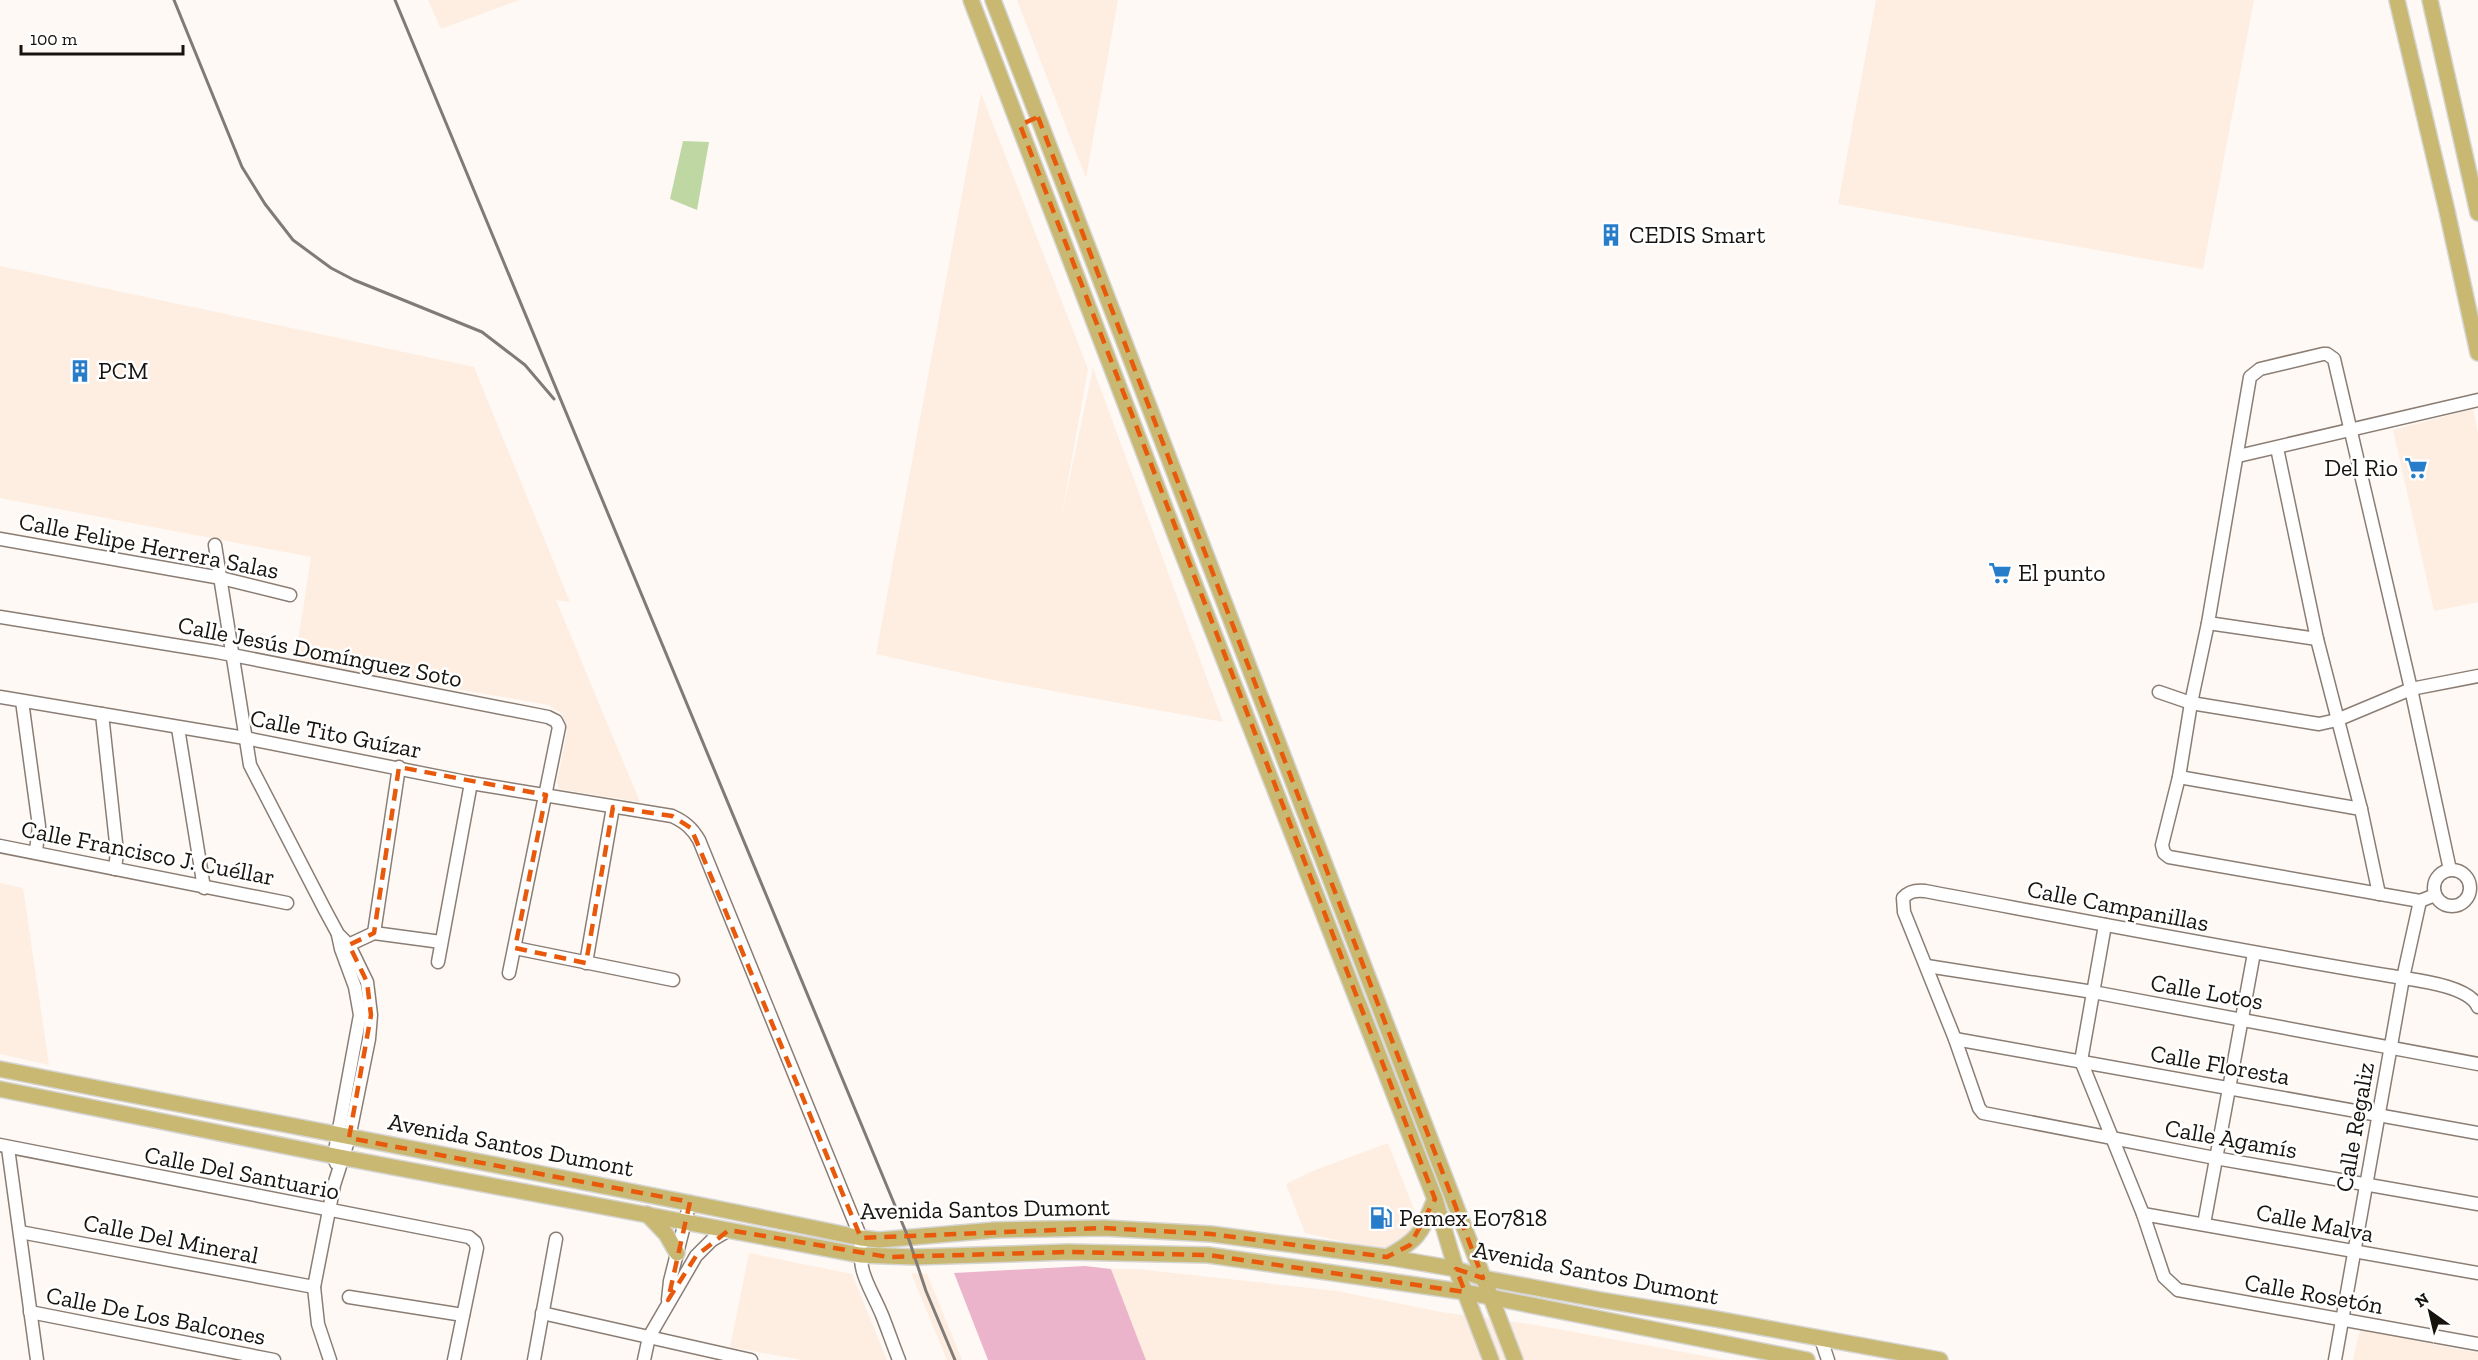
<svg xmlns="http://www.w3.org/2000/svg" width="2478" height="1360" viewBox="0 0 2478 1360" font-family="'Zilla Slab',serif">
<rect width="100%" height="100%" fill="#fef9f4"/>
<g fill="#feeee1">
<polygon points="428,0 519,0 441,29"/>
<polygon points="1017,0 1118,0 1086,178"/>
<polygon points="1876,0 2254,0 2203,269 1838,204"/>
<polygon points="981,93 1088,369 1061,519 1093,368 1223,722 993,680 876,654"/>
<polygon points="0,266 474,367 570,602 556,600 640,802 559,789 557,782 567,732 562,714 549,705 295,661 311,557 0,498"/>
<polygon points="2473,409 2478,433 2478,602 2434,611 2393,430"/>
<polygon points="0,883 23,888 49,1065 0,1054"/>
<polygon points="1388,1143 1420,1225 1392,1248 1359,1245 1305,1233 1286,1184 1310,1172"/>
<polygon points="749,1253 852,1274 887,1360 802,1360 730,1347"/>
<polygon points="1111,1269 1137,1269 1337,1291 1441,1312 1530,1324 1727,1360 1146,1360"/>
<polygon points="911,1273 927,1274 962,1360 947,1360"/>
<polygon points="2360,1330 2478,1353 2478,1360 2353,1360"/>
</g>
<polygon fill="#ebb4cb" points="1085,1266 1111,1269 1146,1360 988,1360 954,1273"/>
<polygon fill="#bfd7a3" points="683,141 709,142 697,210 670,199"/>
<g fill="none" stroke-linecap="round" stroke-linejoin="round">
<g stroke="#8a7d74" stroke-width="15">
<g id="minor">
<polyline points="2277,448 2317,639 2361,809 2379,894"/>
<polyline points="2238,456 2478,400"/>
<polyline points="0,539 221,578 290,595"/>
<polyline points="215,545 250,765 325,910 338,934 349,945 367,982 371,1015 369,1039 349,1138 334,1185 314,1287 318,1324 330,1360"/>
<polyline points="0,617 217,652 548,717 556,721 559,727 509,973"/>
<polyline points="2208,623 2317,639"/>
<polyline points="2159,692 2191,703 2319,724 2337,720 2411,689 2478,676"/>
<path d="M 0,697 L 245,738 L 471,783 L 672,816 C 685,822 692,828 699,840 L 861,1238 C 858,1275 868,1282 882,1315 C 888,1330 893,1345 899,1360"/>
<polyline points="22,701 39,826 36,851"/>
<polyline points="102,714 117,852 115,869"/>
<polyline points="178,728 204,888"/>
<polyline points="2179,777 2361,809"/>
<polyline points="0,846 287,903"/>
<circle cx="2452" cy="888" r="18"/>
<polyline points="2435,895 2420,901 2169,857 2164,853 2162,845 2179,777 2191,703 2208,623 2250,377 2260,369 2323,354 2327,354 2334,359 2411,689 2450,870"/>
<polyline points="2105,925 2081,1061 2143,1214 2164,1277 2178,1290 2478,1344"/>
<polyline points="374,933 399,767"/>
<polyline points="374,933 441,942"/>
<polyline points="342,948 374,933"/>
<polyline points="515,948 673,980"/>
<polyline points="438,962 471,783"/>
<polyline points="586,963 613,807"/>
<polyline points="1927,966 2093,992 2478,1064"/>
<path d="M 2478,1007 C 2469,985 2414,980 2391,976 C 2235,950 2080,920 1925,891 C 1916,890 1909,891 1903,898 L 1904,912 L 1955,1039 L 1979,1108 L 1983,1113 L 2215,1158 L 2478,1204"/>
<polyline points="1955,1039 2478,1133"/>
<polyline points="0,1145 469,1237 475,1242 477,1248 454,1360"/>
<polyline points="8,1148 37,1360"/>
<polyline points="336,1163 334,1156 360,1015 355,987 341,949 338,935"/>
<polyline points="2143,1214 2478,1273"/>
<polyline points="2204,1224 2254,953"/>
<polyline points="20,1232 314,1287"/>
<polyline points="349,1297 463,1315"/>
<polyline points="668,1300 670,1281 690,1202"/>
<polyline points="30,1312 274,1360"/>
<polyline points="542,1313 751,1360"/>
<polyline points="1821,1339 1828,1360"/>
<polyline points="534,1360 556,1239"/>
<polyline points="644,1360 649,1337 696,1256 712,1240 729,1230"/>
<polyline points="2335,1360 2403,978 2420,901"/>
</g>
</g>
<g stroke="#d5d5d4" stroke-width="18">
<g id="major">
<polyline points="971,0 1180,547 1435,1199 1456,1269 1491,1360"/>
<polyline points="993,0 1515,1360"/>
<polyline points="2397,0 2447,211 2478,353"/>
<polyline points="2430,0 2478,213"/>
<path d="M 0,1069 C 287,1126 575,1178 861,1238 L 879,1240 L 995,1230 L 1104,1228 L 1211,1234 L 1387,1257 L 1456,1269 L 1483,1278 L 1601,1300 L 1716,1319 L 1940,1360"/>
<polyline points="0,1089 345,1158 860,1255 915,1257 1068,1252 1208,1255 1465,1292 1807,1360"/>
<polyline points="647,1214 666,1234 677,1253"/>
<path d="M 1387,1257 C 1420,1239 1421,1233 1435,1199"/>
</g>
</g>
<use href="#minor" stroke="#fff" stroke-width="12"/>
<use href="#major" stroke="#c8b871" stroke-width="15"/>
<g stroke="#807b77" stroke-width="3">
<polyline points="174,0 242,167 265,204 293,240 331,268 354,280 482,332 525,365 554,399"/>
<polyline points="395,0 908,1237 926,1291 955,1360"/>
</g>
</g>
<path fill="none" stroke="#e8590c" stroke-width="4.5" stroke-dasharray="12 8" stroke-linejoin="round" d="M 1038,117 L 1483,1278 L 1456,1269 L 1465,1292 L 1208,1255 L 1068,1252 L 888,1257 L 729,1230 L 696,1256 L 668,1300 L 690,1202 L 349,1138 L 371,1015 L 367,982 L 349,945 L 374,933 L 399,767 L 546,795 L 515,948 L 586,963 L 613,807 L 672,816 L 691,828 L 861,1238 L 1104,1228 L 1211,1234 L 1387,1257 L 1410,1245 L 1435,1199 L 1020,125 Z"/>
<defs>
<g id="building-bare" transform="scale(1.8)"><path d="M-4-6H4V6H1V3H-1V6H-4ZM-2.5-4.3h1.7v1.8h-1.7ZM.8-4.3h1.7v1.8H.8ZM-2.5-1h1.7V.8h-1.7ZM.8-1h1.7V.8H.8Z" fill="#287dcb" stroke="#fff" stroke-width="2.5" paint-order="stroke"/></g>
<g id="supermarket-bare" transform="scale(1.8)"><path d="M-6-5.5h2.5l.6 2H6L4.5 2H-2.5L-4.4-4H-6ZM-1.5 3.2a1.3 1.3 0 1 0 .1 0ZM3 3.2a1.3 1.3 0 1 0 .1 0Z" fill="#287dcb" stroke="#fff" stroke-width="2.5" paint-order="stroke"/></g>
<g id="fuel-bare" transform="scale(1.8)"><path d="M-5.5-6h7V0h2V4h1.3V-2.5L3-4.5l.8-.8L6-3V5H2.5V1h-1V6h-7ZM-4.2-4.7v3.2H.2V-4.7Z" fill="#287dcb" stroke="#fff" stroke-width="2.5" paint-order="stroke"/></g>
</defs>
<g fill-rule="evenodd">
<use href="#building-bare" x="1611" y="235"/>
<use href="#building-bare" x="80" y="371"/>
<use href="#supermarket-bare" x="2416" y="468"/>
<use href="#supermarket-bare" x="2000" y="573"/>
<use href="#fuel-bare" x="1381" y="1218"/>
</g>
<g text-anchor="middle" stroke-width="5" stroke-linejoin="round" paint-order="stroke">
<g font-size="24" fill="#17130f" stroke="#fff" text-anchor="start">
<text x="1629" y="243">CEDIS Smart</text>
<text x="98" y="379">PCM</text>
<text x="2398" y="476" text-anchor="end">Del Rio</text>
<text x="2018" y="581">El punto</text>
<text x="1399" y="1226">Pemex E07818</text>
</g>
<g font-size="24" fill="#17130f" stroke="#fff">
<text transform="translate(149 546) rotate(11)" y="8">Calle Felipe Herrera Salas</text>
<text transform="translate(320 652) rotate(11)" y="8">Calle Jesús Domínguez Soto</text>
<text transform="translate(336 734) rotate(11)" y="8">Calle Tito Guízar</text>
<text transform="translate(148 853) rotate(11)" y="8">Calle Francisco J. Cuéllar</text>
<text transform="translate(2118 906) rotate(11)" y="8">Calle Campanillas</text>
<text transform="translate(2207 992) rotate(10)" y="8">Calle Lotos</text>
<text transform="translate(2220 1065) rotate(10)" y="8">Calle Floresta</text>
<text transform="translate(2355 1127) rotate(-80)" y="8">Calle Regaliz</text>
<text transform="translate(2231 1139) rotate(10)" y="8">Calle Agamís</text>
<text transform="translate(511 1145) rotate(11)" y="8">Avenida Santos Dumont</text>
<text transform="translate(242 1173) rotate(11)" y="8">Calle Del Santuario</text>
<text transform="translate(985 1209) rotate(-1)" y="8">Avenida Santos Dumont</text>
<text transform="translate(2315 1223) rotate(11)" y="8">Calle Malva</text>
<text transform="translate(171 1239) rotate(11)" y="8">Calle Del Mineral</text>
<text transform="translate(1596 1273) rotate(11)" y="8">Avenida Santos Dumont</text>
<text transform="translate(2314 1294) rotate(10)" y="8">Calle Rosetón</text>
<text transform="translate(156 1316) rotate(11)" y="8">Calle De Los Balcones</text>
</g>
</g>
<g transform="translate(2430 1312) rotate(326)" stroke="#ffffff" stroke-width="4.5" paint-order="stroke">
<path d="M0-4.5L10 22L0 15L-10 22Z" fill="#17130f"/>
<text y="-9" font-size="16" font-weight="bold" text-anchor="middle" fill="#17130f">N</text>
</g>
<path d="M21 45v9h162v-9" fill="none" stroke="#17130f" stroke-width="3"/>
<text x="30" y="45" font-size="18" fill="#17130f" stroke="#ffffff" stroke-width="4.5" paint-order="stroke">100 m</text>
</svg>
